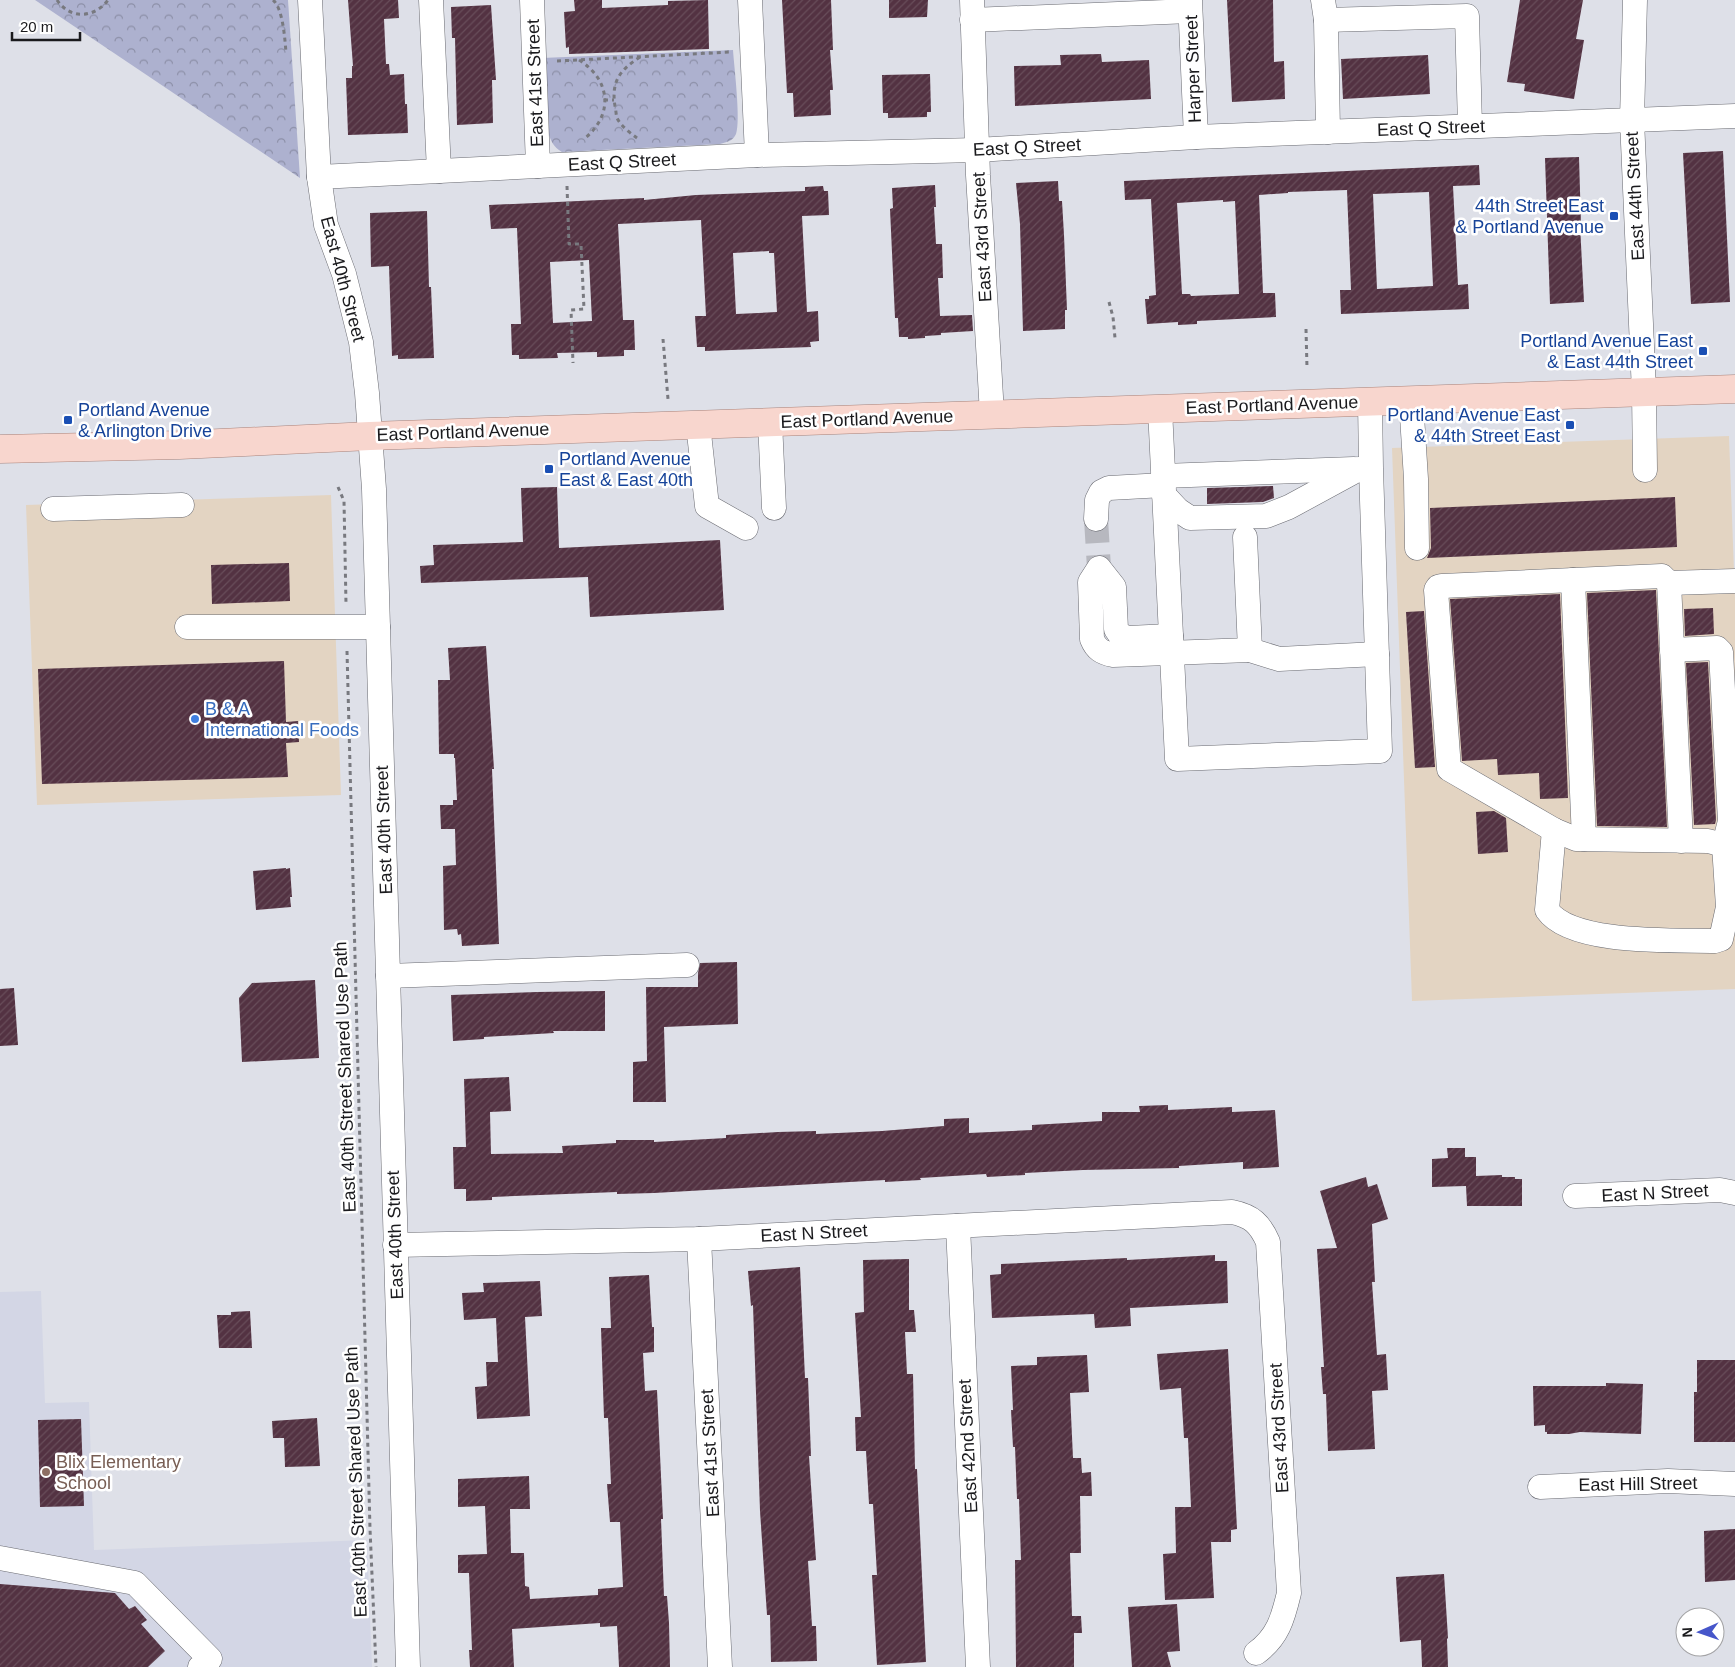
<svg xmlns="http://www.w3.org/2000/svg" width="1735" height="1667" viewBox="0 0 1735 1667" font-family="Helvetica,sans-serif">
<defs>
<pattern id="park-crowns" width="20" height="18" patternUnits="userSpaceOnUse" patternTransform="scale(1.25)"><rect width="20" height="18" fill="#adb1cf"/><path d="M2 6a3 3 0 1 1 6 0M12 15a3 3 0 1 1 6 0" fill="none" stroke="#8c8fa7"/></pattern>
<pattern id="building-hatch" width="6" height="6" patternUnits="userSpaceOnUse" patternTransform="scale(1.25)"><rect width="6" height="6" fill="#533242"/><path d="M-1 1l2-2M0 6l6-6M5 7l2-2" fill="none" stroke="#684d5a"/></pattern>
</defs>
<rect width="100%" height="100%" fill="#dee0e8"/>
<g fill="#e3d4c2">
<polygon points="1729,436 1735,598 1735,989 1412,1001 1392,448"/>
<polygon points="331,495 341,795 37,805 26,505"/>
</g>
<polygon fill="#d3d6e5" points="41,1291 45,1403 89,1402 94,1550 367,1540 372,1667 0,1667 0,1292"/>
<g fill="url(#park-crowns)">
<polygon points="35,0 288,0 300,178"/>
<path d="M 733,50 C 734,66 741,121 736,134 C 733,141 727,142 720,144 L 562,152 C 553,147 551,141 548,132 L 542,58 Z"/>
</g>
<g fill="url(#building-hatch)" fill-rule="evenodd">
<polygon points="348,0 398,0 399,18 384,19 386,64 389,64 390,75 404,74 405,104 407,104 408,133 348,135 346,78 352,78 352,66 353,66"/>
<polygon points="574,0 602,0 602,8 668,5 668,1 708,0 709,49 569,54 569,47 566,48 564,12 575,11"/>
<polygon points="782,0 831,0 833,50 830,50 833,90 830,90 831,115 794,117 793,93 787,93"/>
<polygon points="889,0 928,0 927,17 889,18"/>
<polygon points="1227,0 1273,0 1274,62 1284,61 1285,99 1232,102"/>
<polygon points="1520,0 1583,0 1576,39 1584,40 1574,99 1524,91 1525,84 1507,82"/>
<polygon points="491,5 496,80 492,80 493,123 457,125 455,38 452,38 451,7"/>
<polygon points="1101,54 1102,62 1149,60 1151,99 1015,106 1014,66 1061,65 1060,55"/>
<polygon points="1428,55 1430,94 1343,99 1341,59"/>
<polygon points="930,74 931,112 927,112 927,117 888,118 888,113 883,113 882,75"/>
<polygon points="1723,151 1730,302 1691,304 1683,153"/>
<polygon points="1579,157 1581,225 1580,225 1584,302 1550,304 1545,158"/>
<path d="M 1479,165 L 1480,185 L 1453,186 L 1458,285 L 1468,284 L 1469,309 L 1341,314 L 1340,290 L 1351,290 L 1347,190 L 1288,192 L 1288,193 L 1259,195 L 1263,293 L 1275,293 L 1276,317 L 1197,321 L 1197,324 L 1178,325 L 1178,322 L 1147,324 L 1145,299 L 1149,299 L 1149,296 L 1156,295 L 1151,199 L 1125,200 L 1124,181 ZM 1429,192 L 1433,286 L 1377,289 L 1373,194 ZM 1223,200 L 1223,202 L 1235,201 L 1239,294 L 1191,296 L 1190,294 L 1182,294 L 1177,203 Z"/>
<polygon points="1058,181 1059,201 1062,201 1064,235 1067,310 1065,310 1065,329 1023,331 1020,224 1016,183"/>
<polygon points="935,185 936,207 934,207 936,244 942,244 943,278 938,278 940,316 972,315 973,331 941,333 941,335 925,336 925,338 908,339 908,337 899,337 898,318 895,318 894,296 890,209 893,208 892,188"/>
<path d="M 823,186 L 824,191 L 828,191 L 829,215 L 802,216 L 807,312 L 818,311 L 819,341 L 810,342 L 811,347 L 705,351 L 705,347 L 697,347 L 695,316 L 706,316 L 701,220 L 618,224 L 623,320 L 634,320 L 635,350 L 624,350 L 624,356 L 597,357 L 597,352 L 557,353 L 558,358 L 519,359 L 519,355 L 512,355 L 511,324 L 521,324 L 517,228 L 491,229 L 489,205 L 644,198 L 644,200 L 696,195 L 805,191 L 805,187 ZM 769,251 L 769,253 L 774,253 L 777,312 L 736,314 L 733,253 ZM 589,260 L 592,321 L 553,323 L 550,262 Z"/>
<polygon points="427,211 429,287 431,287 434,358 398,359 398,355 392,356 389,266 371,267 370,213"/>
<polygon points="1273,486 1274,498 1263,502 1207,504 1207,488"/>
<polygon points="557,487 559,548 720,540 724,610 590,617 588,577 421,583 420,566 434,565 433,545 523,542 521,488"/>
<polygon points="1675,497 1677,547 1427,558 1431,548 1430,508"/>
<polygon points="289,563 290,601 212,604 211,565"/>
<polygon points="1656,590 1667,827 1597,826 1587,593"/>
<polygon points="1560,594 1568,798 1540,799 1539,773 1498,775 1497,759 1462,761 1450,599"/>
<polygon points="1713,608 1714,634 1685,636 1684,609"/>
<polygon points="1424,611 1435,767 1415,768 1406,612"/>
<polygon points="486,646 494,769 492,769 499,944 462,946 461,934 458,935 457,929 444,930 443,866 456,865 455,829 441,829 440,805 453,805 453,800 457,800 455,758 454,758 454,754 439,754 438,680 450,680 448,648"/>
<polygon points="284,661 286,722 298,721 299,742 286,743 288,777 42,784 38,669"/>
<polygon points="1708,662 1716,820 1715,824 1694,825 1686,663"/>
<polygon points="1494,811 1506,818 1508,852 1478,854 1476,812"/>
<polygon points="286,868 286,869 290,868 292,897 290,897 291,907 256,910 253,871"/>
<polygon points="737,962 738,1024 664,1027 666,1102 633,1102 633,1062 647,1061 646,987 698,987 698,973 700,963"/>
<polygon points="315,980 319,1058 242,1062 239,998 252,983"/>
<polygon points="14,988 18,1045 0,1046 0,989"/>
<polygon points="605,991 605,1031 553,1031 554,1033 484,1037 484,1039 453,1041 451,995 537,992"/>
<polygon points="509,1077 511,1111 490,1112 491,1154 563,1153 562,1146 616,1143 616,1140 654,1140 654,1142 726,1138 726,1135 778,1132 816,1131 816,1134 882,1131 944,1126 944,1119 969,1118 969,1133 1032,1130 1032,1125 1102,1121 1102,1112 1140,1112 1139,1106 1168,1105 1168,1110 1232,1107 1232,1112 1275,1110 1279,1167 1243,1169 1243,1162 1179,1166 1179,1168 1083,1170 1025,1173 1025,1175 987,1177 986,1174 920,1178 921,1180 885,1182 885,1180 654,1193 617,1194 617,1192 492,1197 492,1200 466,1201 466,1189 454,1189 453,1147 466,1147 464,1079"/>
<polygon points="1447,1148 1465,1148 1465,1157 1476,1157 1476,1176 1502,1175 1502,1177 1515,1177 1515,1179 1522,1179 1522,1206 1467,1206 1466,1186 1432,1187 1432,1159 1448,1158"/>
<polygon points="1366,1177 1368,1187 1377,1184 1388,1219 1372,1224 1375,1282 1372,1282 1377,1355 1386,1354 1388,1390 1372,1391 1375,1449 1328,1451 1326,1394 1323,1394 1321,1367 1324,1367 1317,1249 1337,1248 1320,1191"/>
<polygon points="1215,1255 1215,1261 1227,1261 1228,1303 1130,1308 1131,1326 1095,1328 1094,1314 992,1318 990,1275 1001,1274 1001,1264 1127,1258 1127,1260"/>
<polygon points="909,1259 909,1310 914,1310 916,1332 905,1332 907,1374 913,1374 915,1469 917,1469 926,1662 877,1665 872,1575 877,1575 873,1504 869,1504 866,1451 856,1451 855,1417 861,1417 855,1313 864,1312 863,1260"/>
<polygon points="800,1267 805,1378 808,1378 811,1456 809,1456 816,1560 808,1561 812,1626 816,1626 817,1661 771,1662 770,1615 767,1615 760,1511 753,1305 751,1306 748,1271"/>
<polygon points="649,1275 652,1327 654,1327 654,1352 643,1353 645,1391 657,1390 663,1519 661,1519 664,1596 667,1596 669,1623 670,1667 619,1667 617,1626 600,1627 600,1623 512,1629 514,1667 470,1667 469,1650 472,1650 469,1573 458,1573 458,1555 487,1554 485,1506 458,1507 458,1479 529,1476 530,1509 510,1509 511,1553 524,1553 525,1586 529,1587 530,1599 598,1595 598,1589 623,1587 620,1522 610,1522 607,1484 611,1484 608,1418 604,1418 601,1328 611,1328 609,1277"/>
<polygon points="540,1281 542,1316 525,1317 530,1416 477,1419 475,1387 487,1386 486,1362 498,1362 496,1318 464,1320 462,1293 484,1292 483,1283"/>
<polygon points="250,1311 252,1348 219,1348 217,1315 231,1315 231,1312"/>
<polygon points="1228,1349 1237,1529 1231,1530 1231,1542 1211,1542 1214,1598 1165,1600 1163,1554 1176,1553 1175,1507 1191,1507 1188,1438 1184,1438 1181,1388 1160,1390 1157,1354"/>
<polygon points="1087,1355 1089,1392 1070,1393 1073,1458 1081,1458 1082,1473 1091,1472 1092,1496 1080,1496 1081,1553 1070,1553 1072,1616 1081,1616 1082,1633 1074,1633 1074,1667 1016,1667 1015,1560 1021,1560 1019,1499 1017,1499 1015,1447 1013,1447 1011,1410 1013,1410 1011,1366 1037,1365 1037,1357"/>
<polygon points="1697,1360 1735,1360 1735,1442 1694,1442 1694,1392 1697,1392"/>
<polygon points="1606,1383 1643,1384 1641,1434 1580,1432 1569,1434 1547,1434 1547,1432 1545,1432 1545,1425 1534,1426 1533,1386 1606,1386"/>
<polygon points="317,1418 320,1466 285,1467 284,1438 273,1438 272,1421"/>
<polygon points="81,1419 84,1506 40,1507 38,1420"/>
<polygon points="1735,1529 1735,1580 1705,1582 1704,1531"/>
<polygon points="1444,1574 1448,1638 1447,1639 1448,1667 1422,1667 1421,1640 1400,1642 1396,1577"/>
<polygon points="0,1584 115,1593 129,1609 135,1606 147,1620 141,1624 165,1651 148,1667 0,1667"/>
<polygon points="1177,1604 1180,1651 1167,1652 1171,1667 1132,1667 1128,1607"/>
</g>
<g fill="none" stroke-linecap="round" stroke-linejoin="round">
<polyline stroke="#b7b8bf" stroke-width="24" stroke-dasharray="24 12" stroke-linecap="butt" points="1096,519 1099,568"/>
<g stroke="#696a71" stroke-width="25">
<g id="minor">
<polyline points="310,0 319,177 326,225 344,274 361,342 367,393 374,489 408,1667"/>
<polyline points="431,0 439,171"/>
<polyline points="532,0 538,166"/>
<polyline points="750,0 757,155"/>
<polyline points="972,0 978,175 992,414"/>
<polyline points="1190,0 1196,137"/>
<polyline points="1323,0 1326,20 1328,132"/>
<polyline points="1635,0 1632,120 1644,392 1645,470"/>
<polyline points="972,20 1190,11"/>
<polyline points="1326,20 1467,16 1470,126"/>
<polyline points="319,177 757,155 977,150 1196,137 1735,116"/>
<polyline points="1411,400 1416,479 1417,548"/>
<polyline points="1160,409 1177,759 1380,751 1371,468 1370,401"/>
<polyline points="770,422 774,508"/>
<polyline points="698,424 707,506 746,528"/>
<polyline points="1163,476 1354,469"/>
<polyline points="1164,495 1178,510 1190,518 1266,516 1289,507 1359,469"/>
<polyline points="53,509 182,505"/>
<polyline points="1096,519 1097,500 1101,492 1109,488 1164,485"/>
<polyline points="1573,580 1584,839"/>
<polyline points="1735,581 1669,583 1662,576 1442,586 1438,587 1436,590 1449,769 1554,830 1576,839 1708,841 1735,848"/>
<polyline points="1669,583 1681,841"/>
<polyline points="187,627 378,627"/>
<path d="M 1171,636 L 1128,638 L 1120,635 L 1116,629 L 1114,587 L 1099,568 L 1090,582 L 1092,639 C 1096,649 1102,653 1113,655 L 1250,650 L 1245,537"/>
<polyline points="1250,650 1279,659 1377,654"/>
<path d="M 1554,830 L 1547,910 C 1571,945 1675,940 1715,941 L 1721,939 L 1728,907 L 1724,845 L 1730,821 L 1721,652 L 1717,648 L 1672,650"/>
<polyline points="388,976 687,965"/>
<polyline points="1575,1196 1720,1190 1735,1193"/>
<polyline points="958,1226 978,1667"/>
<polyline points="699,1239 720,1667"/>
<path d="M 395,1245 L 699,1239 L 1232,1212 C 1252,1216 1260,1224 1268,1242 L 1289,1593 C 1283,1618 1278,1637 1256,1653"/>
<polyline points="1540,1487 1668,1481 1735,1484"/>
<polyline points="0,1558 135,1583 210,1659 200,1667"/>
</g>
</g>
<g stroke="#a8837b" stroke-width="29">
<polyline id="major" points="0,449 179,445 370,436 1735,389"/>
</g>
<g stroke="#78797f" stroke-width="3" stroke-dasharray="4 4" stroke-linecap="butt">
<path d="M 57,0 C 70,20 95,18 108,0"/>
<path d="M 273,0 C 283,8 285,40 286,53"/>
<path d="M 579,60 C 611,80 614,115 584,139"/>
<polyline points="557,61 731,52"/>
<polyline points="604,100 614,100"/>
<path d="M 637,138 C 630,133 621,126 617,118 C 616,115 616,110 615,106 C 611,81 620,70 640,57"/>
<polyline points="567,186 569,244 581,244 584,309 571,310 573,363"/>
<polyline points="1109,302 1113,317 1115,338"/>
<polyline points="1306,329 1307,368"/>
<polyline points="663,339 668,399"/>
<polyline points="338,487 344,501 346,604"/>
<polyline points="347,651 370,1529 376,1667"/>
</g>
<use href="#minor" stroke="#fff" stroke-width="24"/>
<use href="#major" stroke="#f8d6ce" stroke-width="28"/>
</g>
<g fill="#1a4fb4" stroke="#fff" stroke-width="2">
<rect x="1609" y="211" width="10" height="10" rx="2.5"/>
<rect x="1698" y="346" width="10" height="10" rx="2.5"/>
<rect x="63" y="415" width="10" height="10" rx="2.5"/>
<rect x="1565" y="420" width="10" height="10" rx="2.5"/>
<rect x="544" y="464" width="10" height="10" rx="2.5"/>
</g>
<circle fill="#3f7fe0" stroke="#fff" stroke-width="2" cx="195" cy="719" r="5"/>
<circle fill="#8d6e63" stroke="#fff" stroke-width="2" cx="46" cy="1472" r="5"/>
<g text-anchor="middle" stroke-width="5" stroke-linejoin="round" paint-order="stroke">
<g font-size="18" fill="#1a1a1d" stroke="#fff">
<text transform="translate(1193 69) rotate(-92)" y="6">Harper Street</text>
<text transform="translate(535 83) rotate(-92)" y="6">East 41st Street</text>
<text transform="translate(1431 128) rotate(-2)" y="6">East Q Street</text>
<text transform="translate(1027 147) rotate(-3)" y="6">East Q Street</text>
<text transform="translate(622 162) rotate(-3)" y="6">East Q Street</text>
<text transform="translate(1635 196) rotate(-93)" y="6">East 44th Street</text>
<text transform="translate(982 237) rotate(-93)" y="6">East 43rd Street</text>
<text transform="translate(343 279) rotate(75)" y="6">East 40th Street</text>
<text transform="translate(1272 405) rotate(-2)" y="6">East Portland Avenue</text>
<text transform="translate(867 419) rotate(-2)" y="6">East Portland Avenue</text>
<text transform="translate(463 432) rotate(-2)" y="6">East Portland Avenue</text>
<text transform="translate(384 830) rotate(-92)" y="6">East 40th Street</text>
<text transform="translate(345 1077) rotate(-92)" y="6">East 40th Street Shared Use Path</text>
<text transform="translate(1655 1193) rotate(-3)" y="6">East N Street</text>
<text transform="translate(814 1233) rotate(-3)" y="6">East N Street</text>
<text transform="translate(395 1235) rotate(-92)" y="6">East 40th Street</text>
<text transform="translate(1279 1428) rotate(-93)" y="6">East 43rd Street</text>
<text transform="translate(968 1446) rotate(-93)" y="6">East 42nd Street</text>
<text transform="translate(710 1453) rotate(-93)" y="6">East 41st Street</text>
<text transform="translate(356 1482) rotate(-92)" y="6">East 40th Street Shared Use Path</text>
<text transform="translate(1638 1484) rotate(-1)" y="6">East Hill Street</text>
</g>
<g font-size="18" fill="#164399" stroke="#fff" text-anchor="end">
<text x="1604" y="212">44th Street East<tspan x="1604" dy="21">&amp; Portland Avenue</tspan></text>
<text x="1693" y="347">Portland Avenue East<tspan x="1693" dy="21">&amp; East 44th Street</tspan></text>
<text x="78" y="416" text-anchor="start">Portland Avenue<tspan x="78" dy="21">&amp; Arlington Drive</tspan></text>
<text x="1560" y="421">Portland Avenue East<tspan x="1560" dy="21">&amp; 44th Street East</tspan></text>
<text x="559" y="465" text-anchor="start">Portland Avenue<tspan x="559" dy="21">East &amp; East 40th</tspan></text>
</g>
<g font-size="18" fill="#366cbe" stroke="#fff" text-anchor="start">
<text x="205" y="715">B &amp; A<tspan x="205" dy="21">International Foods</tspan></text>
</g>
<g font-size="18" fill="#785e54" stroke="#fff" text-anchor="start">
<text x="56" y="1468">Blix Elementary<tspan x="56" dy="21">School</tspan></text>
</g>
</g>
<g transform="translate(1700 1632) rotate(268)"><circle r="24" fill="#ffffff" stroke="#a3a3a5"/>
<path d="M0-4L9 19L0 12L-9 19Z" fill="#4656ca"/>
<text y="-8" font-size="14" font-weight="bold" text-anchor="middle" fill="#1a1a1d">N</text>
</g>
<path d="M12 32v8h68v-8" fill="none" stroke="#1a1a1d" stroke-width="2.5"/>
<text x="20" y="32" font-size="15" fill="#1a1a1d" stroke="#ffffff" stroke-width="4" paint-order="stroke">20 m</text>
</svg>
